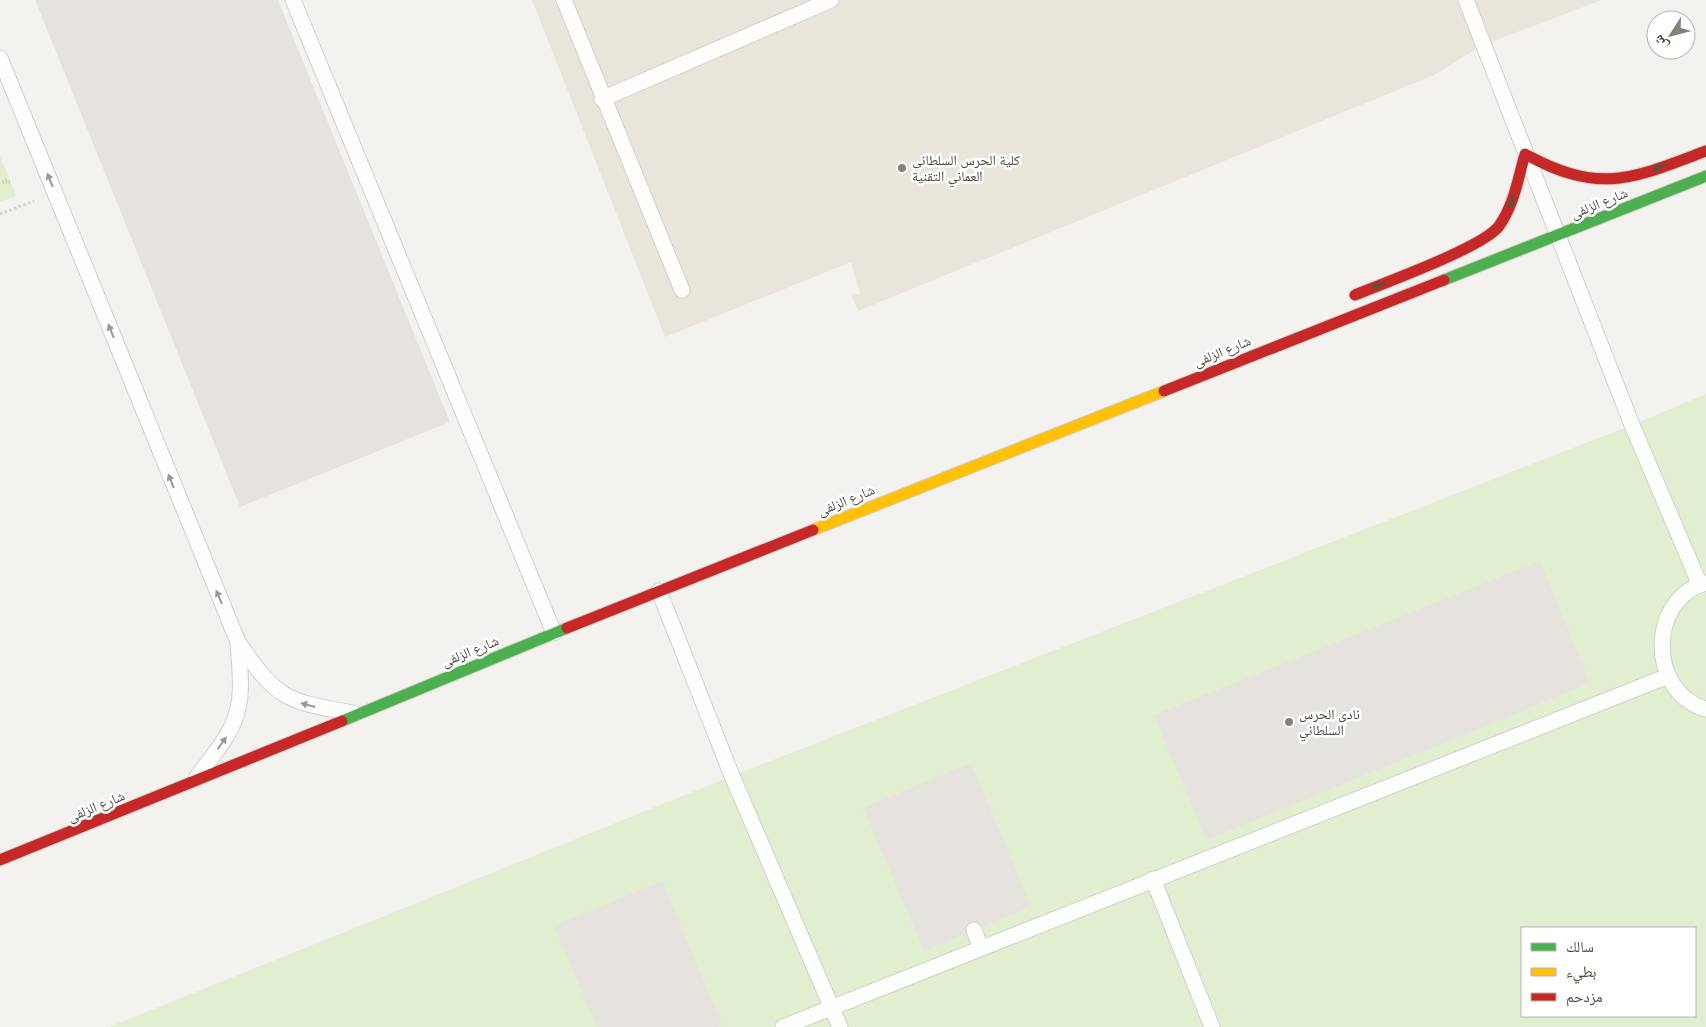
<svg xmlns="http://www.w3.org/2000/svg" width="1706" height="1027" viewBox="0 0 1706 1027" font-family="'Nunito Sans','Noto Naskh Arabic',sans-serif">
<defs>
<pattern id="grass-tufts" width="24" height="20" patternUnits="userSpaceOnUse" patternTransform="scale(1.25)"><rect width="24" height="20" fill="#e1eecf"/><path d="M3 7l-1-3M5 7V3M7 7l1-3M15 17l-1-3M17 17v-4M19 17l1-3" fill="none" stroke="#c3cdb2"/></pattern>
</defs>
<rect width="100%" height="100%" fill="#f4f2ee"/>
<polygon fill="#eae5da" points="532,0 1602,0 1483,45 1434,75 858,311 852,296 860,294 851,262 665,337"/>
<polygon fill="url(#grass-tufts)" points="0,156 16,196 0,202"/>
<path fill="#e1eecf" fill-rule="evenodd" d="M 1706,394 L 1706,1027 L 109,1027 L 732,776 L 1632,425 ZM 1522,928 L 1695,928 L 1695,1016 L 1522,1016 Z"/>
<g fill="#e6e3df">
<polygon points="35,0 278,0 450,422 240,507"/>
<polygon points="1540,561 1590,683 1206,840 1154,715"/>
<polygon points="971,763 1031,906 924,951 863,808"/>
<polygon points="662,881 722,1025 717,1027 597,1027 554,926"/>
</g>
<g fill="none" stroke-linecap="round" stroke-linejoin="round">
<g stroke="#d2d0cb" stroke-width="17">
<g id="lane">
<polyline points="293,0 554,633"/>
<polyline points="564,0 682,290"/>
<polyline points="1466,0 1632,425 1700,585"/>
<path d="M 0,58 L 238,642 C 278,700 285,701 353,713"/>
<polyline points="602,99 831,0"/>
<path d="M 1706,583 C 1647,599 1648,693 1706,709"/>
<polyline points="659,591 732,776 840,1027"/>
<path d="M 197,777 C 212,756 233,734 238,708 C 243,687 239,664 238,642"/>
<polyline points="1153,879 1212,1027"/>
<polyline points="974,930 981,948"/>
<polyline points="783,1027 1668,676"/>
</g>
</g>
<g stroke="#d3cfc5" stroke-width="13">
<g id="fast">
<polyline points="1444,280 1706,176"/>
<polyline points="342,721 567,628"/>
</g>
</g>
<g stroke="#d3cfc5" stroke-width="13">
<polyline id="slow" points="813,530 1164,391"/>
</g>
<g stroke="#d3cfc5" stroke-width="13">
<g id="jam">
<path d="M 1355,295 C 1384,283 1484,247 1499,226 C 1514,205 1518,179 1525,154 C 1600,195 1631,179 1706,151"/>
<polyline points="1164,391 1444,280"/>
<polyline points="567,628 813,530"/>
<polyline points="0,860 342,721"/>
</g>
</g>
<polyline stroke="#d3d2cc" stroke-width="3" stroke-dasharray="2.5 2.5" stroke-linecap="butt" points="0,214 34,201"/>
<use href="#lane" stroke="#fdfdfc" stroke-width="15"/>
<use href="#fast" stroke="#4caf50" stroke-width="11"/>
<use href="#slow" stroke="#ffc107" stroke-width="11"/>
<use href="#jam" stroke="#c62828" stroke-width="11"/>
</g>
<defs><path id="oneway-solid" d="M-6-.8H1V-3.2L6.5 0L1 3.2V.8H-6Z" transform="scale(1.25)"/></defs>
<g fill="#4b593e">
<use href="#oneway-solid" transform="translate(1660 167) rotate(160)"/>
<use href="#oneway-solid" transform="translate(1512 201) rotate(108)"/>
<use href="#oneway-solid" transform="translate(1379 285) rotate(157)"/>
</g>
<g fill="#9b9791">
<use href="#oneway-solid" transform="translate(50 180) rotate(-112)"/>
<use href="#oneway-solid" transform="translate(111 331) rotate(-112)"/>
<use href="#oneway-solid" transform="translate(171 481) rotate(-112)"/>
<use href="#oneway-solid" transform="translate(219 597) rotate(-113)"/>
<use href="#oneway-solid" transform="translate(308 705) rotate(-165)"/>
<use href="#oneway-solid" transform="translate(222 743) rotate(-55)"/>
</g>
<g fill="#868178" stroke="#fff" stroke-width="2">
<circle cx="902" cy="168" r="5"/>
<circle cx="1289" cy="722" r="5"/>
</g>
<g text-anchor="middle" stroke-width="5" stroke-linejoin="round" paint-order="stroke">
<g font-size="14" fill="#4b4439" stroke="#fff" text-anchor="start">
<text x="912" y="165">كلية الحرس السلطاني<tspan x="912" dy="16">العماني التقنية</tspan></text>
<text x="1299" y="719">نادي الحرس<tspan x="1299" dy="16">السلطاني</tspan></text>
</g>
<g font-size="14" fill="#4b4439" stroke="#fff">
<text transform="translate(1599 203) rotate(-22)" y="5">شارع الزلفى</text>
<text transform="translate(1222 351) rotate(-22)" y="5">شارع الزلفى</text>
<text transform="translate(846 500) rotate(-22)" y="5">شارع الزلفى</text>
<text transform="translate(470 651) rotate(-22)" y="5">شارع الزلفى</text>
<text transform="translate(96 806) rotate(-22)" y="5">شارع الزلفى</text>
</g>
</g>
<rect x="1521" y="927" width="175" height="90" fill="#ffffff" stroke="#b7b4b0"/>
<rect x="1531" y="943" width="25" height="8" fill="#4caf50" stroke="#b7b4b0"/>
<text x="1566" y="952" font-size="15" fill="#4b4439">سالك</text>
<rect x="1531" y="968" width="25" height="8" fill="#ffc107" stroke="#b7b4b0"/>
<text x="1566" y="977" font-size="15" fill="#4b4439">بطيء</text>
<rect x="1531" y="993" width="25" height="8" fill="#c62828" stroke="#b7b4b0"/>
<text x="1566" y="1002" font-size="15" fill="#4b4439">مزدحم</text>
<g transform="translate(1671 35) rotate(234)"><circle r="24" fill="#ffffff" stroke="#b7b4b0"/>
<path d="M0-4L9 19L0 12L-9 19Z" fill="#868178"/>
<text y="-8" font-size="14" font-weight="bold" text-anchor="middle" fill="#4b4439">ش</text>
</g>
</svg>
